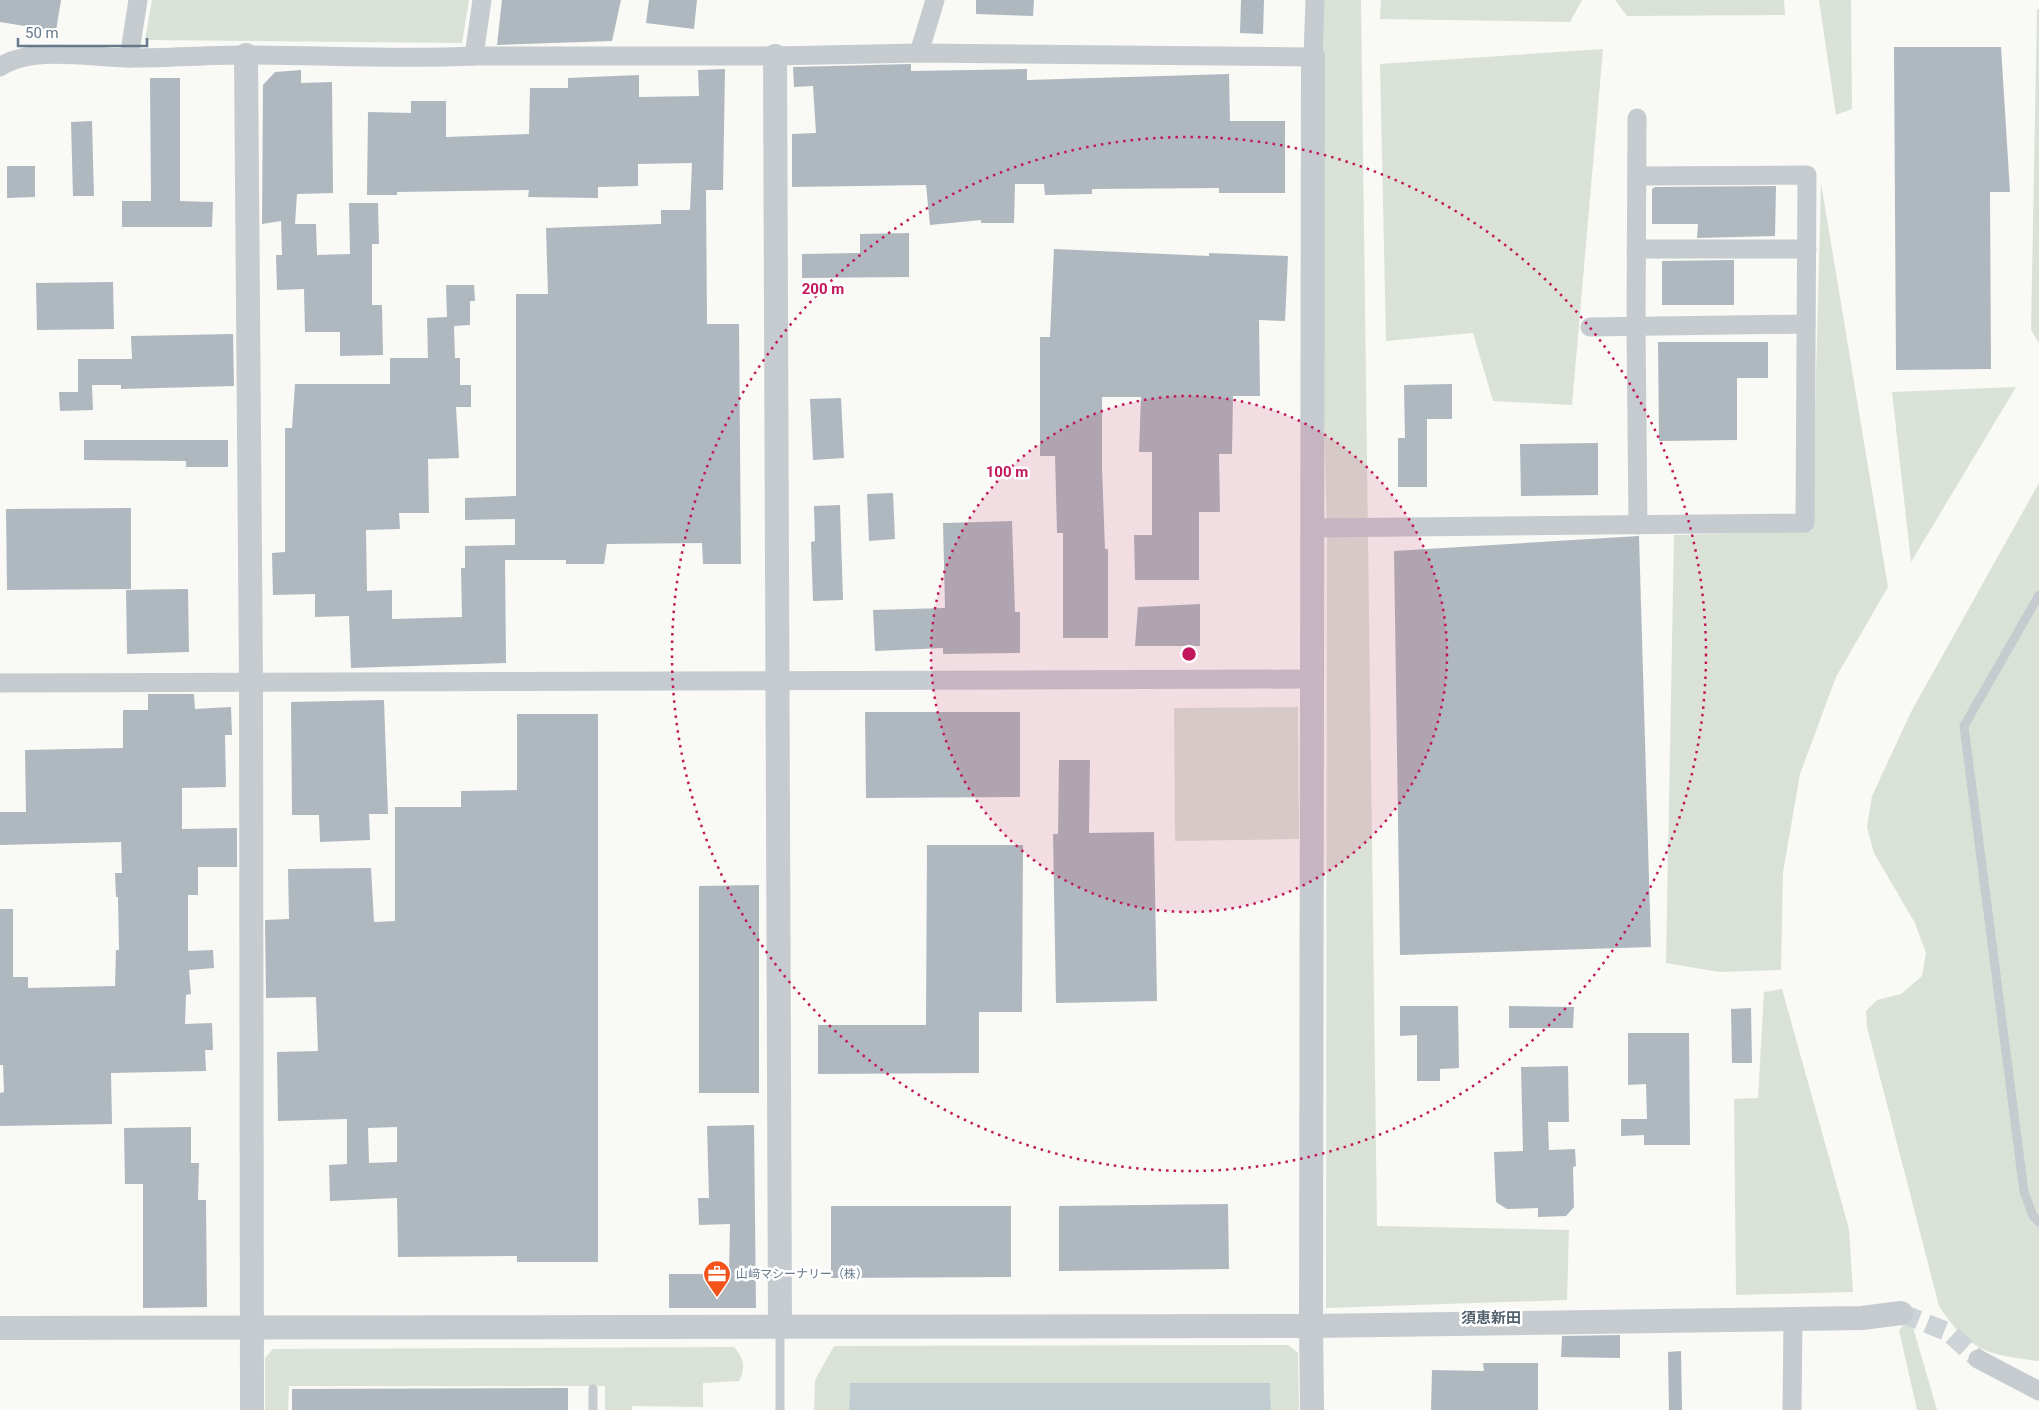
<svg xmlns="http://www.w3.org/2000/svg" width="2039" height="1410" viewBox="0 0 2039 1410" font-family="Roboto,'Noto Sans JP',sans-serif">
<rect width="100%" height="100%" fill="#f9f9f6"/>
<g fill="#dae2d7">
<polygon points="152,0 469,0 462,43 145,40"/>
<polygon points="1316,0 1361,0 1377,1226 1569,1230 1567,1300 1326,1308 1327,535 1314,16"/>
<polygon points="1381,0 1582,0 1570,22 1380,19"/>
<polygon points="1615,0 1784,0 1785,15 1627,16"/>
<polygon points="1819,0 1851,0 1852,109 1836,115"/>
<polygon points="2037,9 2039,9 2039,343 2031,330"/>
<polygon points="1603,49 1572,405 1493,401 1473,333 1386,341 1380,64"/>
<polygon points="1821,183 1888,587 1836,677 1800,774 1783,872 1781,970 1719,972 1666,963 1674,535 1812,531"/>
<polygon points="2016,387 1911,562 1892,392"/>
<path d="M 2039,483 L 2039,1361 C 1988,1355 1968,1351 1939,1306 L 1867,1027 L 1866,1011 L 1877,1000 L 1901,994 L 1922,976 L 1926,953 L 1915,923 L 1874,853 L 1867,827 L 1872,796 L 1911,712 Z"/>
<polygon points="1298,707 1299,839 1175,841 1174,708"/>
<polygon points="1782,989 1849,1229 1853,1292 1736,1295 1734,1099 1758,1098 1764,992"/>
<polygon points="1910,1317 1937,1410 1917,1410 1899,1330"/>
<polygon points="1288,1345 1298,1353 1299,1410 1271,1410 1270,1383 850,1383 849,1410 814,1410 815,1380 834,1346"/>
<path d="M 734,1347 C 744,1358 746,1368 739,1381 L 703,1383 L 703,1407 L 632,1406 L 632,1410 L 605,1410 L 605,1386 L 289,1386 L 288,1410 L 265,1410 L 265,1358 L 273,1349 Z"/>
</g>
<polygon fill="#c1ccd1" points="850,1383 1270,1383 1271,1410 849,1410"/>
<g fill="#afb8be" fill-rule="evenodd">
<polygon points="0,0 61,0 56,31 0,22"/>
<polygon points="502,0 621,0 612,41 497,45"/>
<polygon points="649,0 697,0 694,29 646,23"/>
<polygon points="976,0 1034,0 1033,16 976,14"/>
<polygon points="1241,0 1264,0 1263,34 1240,33"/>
<polygon points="1894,47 2001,47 2010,192 1990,192 1991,369 1896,370"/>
<polygon points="911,64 911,71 1027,69 1027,80 1229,74 1230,121 1285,121 1285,193 1219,193 1219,188 1092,189 1092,194 1045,195 1044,184 1015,184 1014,223 981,223 981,220 930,225 926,185 792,187 792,134 816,133 813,86 794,87 793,67"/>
<polygon points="725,69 723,190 706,190 707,324 739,324 741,564 703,564 702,543 607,544 604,564 566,564 566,560 505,560 506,663 351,668 349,616 315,617 315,594 273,595 272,553 285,552 285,428 292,428 295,384 390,384 390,358 428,358 427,318 447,317 446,285 474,285 475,301 470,301 470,325 454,326 455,358 460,358 460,385 471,385 471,407 456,407 459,458 428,459 429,513 399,513 400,529 366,530 367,591 392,590 392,619 462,617 461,568 465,568 465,546 515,545 515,519 465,520 465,498 516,496 516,294 548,294 546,228 661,224 661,210 690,210 692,163 638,164 638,186 598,187 598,198 528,197 529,190 397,192 397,195 367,195 368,112 411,113 411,101 446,101 446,137 529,134 530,88 568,88 568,78 639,75 639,97 699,96 698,70"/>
<polygon points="301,70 301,83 332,82 333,193 297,194 295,224 316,224 317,255 350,254 349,203 378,203 379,244 372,244 372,305 382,305 383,355 340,356 340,332 305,332 304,289 277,290 276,255 282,255 281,221 262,224 263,85 275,72"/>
<polygon points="150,78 180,78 180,201 213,202 212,227 122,227 122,201 151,201"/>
<polygon points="92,121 94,196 73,196 71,122"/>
<polygon points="7,166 35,166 35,197 7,198"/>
<polygon points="1776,186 1775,236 1697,238 1698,224 1652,224 1652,189 1655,187"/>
<polygon points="909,233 909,277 802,278 802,254 860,253 860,234"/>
<polygon points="1054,249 1209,256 1209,253 1288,256 1285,321 1259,320 1260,396 1233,396 1232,454 1219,454 1220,512 1199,512 1199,580 1135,580 1134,535 1152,535 1152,452 1139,452 1141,397 1102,397 1102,467 1105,549 1108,549 1108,638 1063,638 1063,533 1057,533 1055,456 1040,456 1040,337 1050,337"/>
<polygon points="1734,260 1734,305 1662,305 1662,261"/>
<polygon points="113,282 114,329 37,330 36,283"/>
<polygon points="233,334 234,386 121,389 121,385 92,385 93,410 60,411 59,392 78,392 78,359 132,359 131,336"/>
<polygon points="1658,342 1768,342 1768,378 1737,378 1737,440 1659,441"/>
<polygon points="1452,384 1452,419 1427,419 1427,487 1398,487 1398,438 1405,438 1404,385"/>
<polygon points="841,398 844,458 813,460 810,399"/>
<polygon points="84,440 228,440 228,467 186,467 186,461 84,460"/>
<polygon points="1598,443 1598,495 1521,496 1520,444"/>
<polygon points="893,493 895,539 869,541 867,494"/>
<polygon points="840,505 843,600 813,601 811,542 815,541 814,506"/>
<polygon points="131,508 131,589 7,590 6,509"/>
<polygon points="1012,521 1015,612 1020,612 1020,653 943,654 943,648 875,651 873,610 945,608 943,523"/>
<polygon points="1639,536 1651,947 1400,955 1394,551"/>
<polygon points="188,589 189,652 127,654 126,590"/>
<polygon points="1200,604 1200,646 1135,646 1138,607"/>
<polygon points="148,694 194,694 195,709 231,707 232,735 225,735 226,787 182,788 182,829 237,828 237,867 198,867 198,895 188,895 188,951 213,950 214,968 189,970 191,994 186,995 185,1024 212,1023 213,1050 205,1050 206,1071 111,1073 112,1124 0,1126 0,1093 4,1092 3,1065 0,1065 0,909 13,909 13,977 28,977 28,988 115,986 116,950 119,950 118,897 116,897 115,873 122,873 121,842 0,845 0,812 26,812 25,750 123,748 123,710 148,710"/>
<polygon points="384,700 388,814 369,814 370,840 320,842 319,815 292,815 291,702"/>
<polygon points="865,712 1020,712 1020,797 866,798"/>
<path d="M 517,714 L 598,714 L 598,1262 L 517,1262 L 517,1256 L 398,1257 L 397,1198 L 330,1201 L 329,1165 L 347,1164 L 347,1119 L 278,1121 L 277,1052 L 318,1051 L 316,997 L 266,998 L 265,920 L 289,919 L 288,869 L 371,868 L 374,922 L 395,921 L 395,807 L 461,807 L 461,791 L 517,790 ZM 397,1127 L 397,1162 L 369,1163 L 368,1128 Z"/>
<polygon points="1059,760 1090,760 1089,833 1154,832 1157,1001 1056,1003 1053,834 1058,834"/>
<polygon points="927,845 1023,845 1022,1012 979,1012 979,1073 818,1074 818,1025 926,1025"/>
<polygon points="759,885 759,1093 699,1093 699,886"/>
<polygon points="1400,1006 1458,1006 1459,1068 1440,1069 1440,1081 1417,1081 1417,1035 1400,1036"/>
<polygon points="1509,1006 1574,1007 1573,1028 1509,1028"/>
<polygon points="1751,1008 1752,1063 1732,1063 1731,1009"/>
<polygon points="1628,1033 1689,1033 1690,1145 1644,1145 1644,1135 1621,1136 1621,1119 1647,1119 1646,1084 1628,1085"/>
<polygon points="1568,1066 1569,1122 1548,1122 1549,1150 1575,1149 1576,1166 1573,1167 1574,1207 1566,1216 1538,1217 1538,1208 1507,1209 1496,1202 1494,1152 1523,1151 1521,1067"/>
<polygon points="754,1125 756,1308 669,1308 669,1274 729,1274 730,1224 699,1225 698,1198 709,1198 707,1126"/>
<polygon points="191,1127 191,1163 199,1163 198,1200 206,1200 207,1307 143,1308 143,1184 125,1184 124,1128"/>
<polygon points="1228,1204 1229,1269 1059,1271 1059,1206"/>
<polygon points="831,1206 1011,1206 1011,1277 831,1278"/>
<polygon points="1620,1335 1620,1358 1561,1357 1562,1336"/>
<polygon points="1681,1351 1682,1410 1669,1410 1668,1352"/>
<polygon points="1483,1363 1538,1363 1538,1410 1431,1410 1432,1370 1484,1371"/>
<polygon points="568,1388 568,1410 292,1410 292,1389"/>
</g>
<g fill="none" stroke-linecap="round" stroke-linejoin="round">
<polyline stroke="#cdd3d6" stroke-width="19" stroke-dasharray="19 9" stroke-linecap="butt" points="1901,1313 1948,1332 1978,1359"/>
<g stroke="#c6cbcf" stroke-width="9">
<polyline points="2039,595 1964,726 2024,1192 2033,1216 2039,1222"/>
<polyline points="780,1328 780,1410"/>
<polyline points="593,1410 593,1389"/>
</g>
<g stroke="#c6cbcf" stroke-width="19">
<polyline points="919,53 935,0"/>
<polyline points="474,56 482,0"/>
<polyline points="129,58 138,0"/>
<path d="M 0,67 C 32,45 92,58 130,58 C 169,58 208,55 247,55 C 323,55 398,60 474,56 L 775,56 L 919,53 L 1313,57 L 1315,0"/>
<polyline points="1637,118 1636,327 1638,525"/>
<polyline points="1636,249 1807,249"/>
<polyline points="1590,327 1806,324"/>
<polyline points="1312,528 1805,523 1807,175 1637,176"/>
<polyline points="0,683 1312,679"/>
<polyline points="1978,1359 2039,1391"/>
<polyline points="1792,1410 1793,1320"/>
</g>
<g stroke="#c6cbcf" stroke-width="24">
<polyline points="246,55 251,683 252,1410"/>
<polyline points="775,56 780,1326"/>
<polyline points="0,1328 1311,1326 1862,1318 1901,1313"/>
<polyline points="1312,1410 1311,1326 1313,57"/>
</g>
</g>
<circle cx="1189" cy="654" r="258" fill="#c2185b" fill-opacity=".12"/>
<g fill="none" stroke="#c2185b" stroke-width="2.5" stroke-dasharray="2.5 5">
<circle cx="1189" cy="654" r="258"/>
<circle cx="1189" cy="654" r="517"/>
</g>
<defs>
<g id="office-pin" transform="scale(1.4375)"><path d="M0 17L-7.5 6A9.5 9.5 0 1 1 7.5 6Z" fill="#f4531c" stroke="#fff"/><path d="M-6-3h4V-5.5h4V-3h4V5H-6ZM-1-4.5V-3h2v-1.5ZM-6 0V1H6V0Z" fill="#fff"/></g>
</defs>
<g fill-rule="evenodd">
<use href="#office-pin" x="717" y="1274"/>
</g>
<g text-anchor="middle" stroke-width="5" stroke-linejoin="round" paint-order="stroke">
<g font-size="12" fill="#65798a" stroke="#fff" text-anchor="start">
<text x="736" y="1278">山﨑マシーナリー（株）</text>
</g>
<g font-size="15" font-weight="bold" fill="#54626e" stroke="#fff">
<text x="1491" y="1323">須恵新田</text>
</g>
</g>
<circle cx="1189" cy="654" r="8" fill="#c2185b" stroke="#fff" stroke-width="2.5"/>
<g font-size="15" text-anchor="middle" font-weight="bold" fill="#c2185b" stroke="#fff" stroke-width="5" stroke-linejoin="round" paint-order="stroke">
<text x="823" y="294">200 m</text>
<text x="1007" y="477">100 m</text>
</g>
<path d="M18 38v8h129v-8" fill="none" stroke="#65798a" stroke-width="2.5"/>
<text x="25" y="38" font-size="15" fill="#65798a" stroke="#ffffff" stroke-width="4" paint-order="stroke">50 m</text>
</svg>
